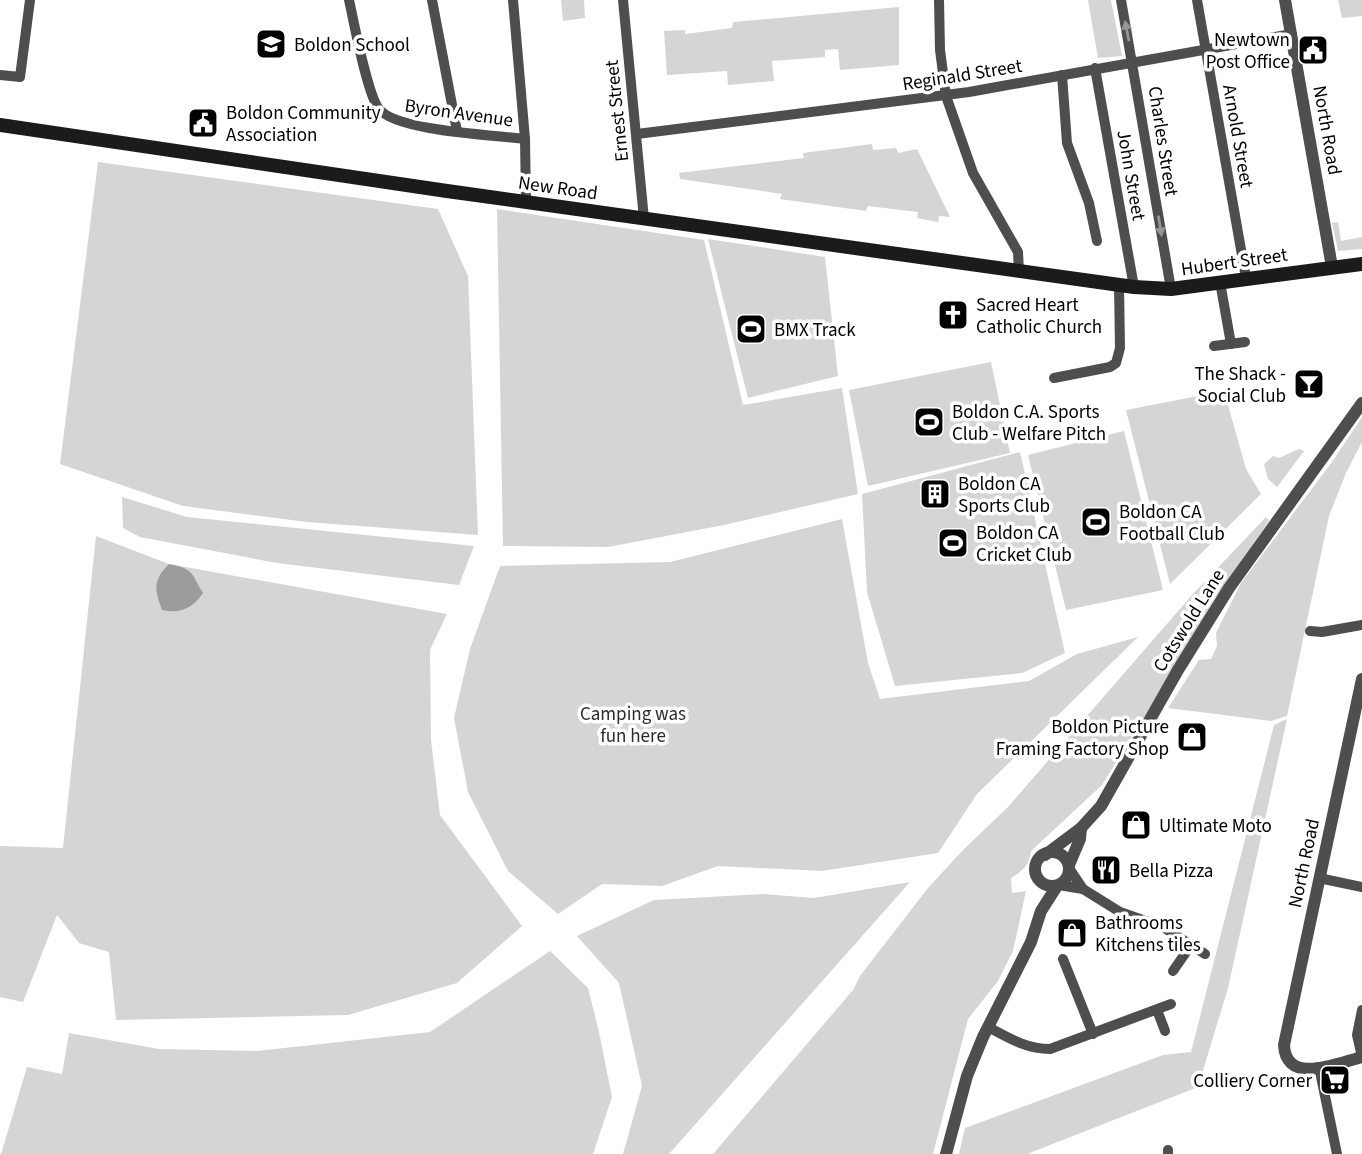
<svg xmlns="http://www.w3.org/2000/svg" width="1362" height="1154" viewBox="0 0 1362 1154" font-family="'Source Sans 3',sans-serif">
<rect width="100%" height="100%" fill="#fff"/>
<g fill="#d5d5d5">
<polygon points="561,0 584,0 585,18 563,21"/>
<polygon points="1088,0 1111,0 1122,56 1098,58"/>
<polygon points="1338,0 1362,0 1362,16 1342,18"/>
<polygon points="899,7 899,65 840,70 838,49 825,50 825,57 772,61 774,81 728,85 727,71 667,75 664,31 685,30 685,34 732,28 733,22"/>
<polygon points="872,144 873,150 896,148 898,153 917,149 950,217 939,216 938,222 917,218 918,212 868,206 866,211 780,199 782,194 680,179 679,173 804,158 803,153"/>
<polygon points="98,162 438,209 468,276 478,535 307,522 183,506 60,464"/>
<polygon points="497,209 704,240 743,405 842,388 858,494 724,525 608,547 503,546"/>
<polygon points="1338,222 1341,241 1362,237 1362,249 1338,251 1332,223"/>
<polygon points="708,239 825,257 838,376 748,398"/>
<polygon points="991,362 1010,453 868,486 849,390"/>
<polygon points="1224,391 1246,469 1261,494 1170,584 1126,410"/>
<polygon points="1362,417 1362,442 1346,473 1329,516 1287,716 1271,721 1168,708 1199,660 1211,659 1217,646 1216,633 1241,583 1332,462"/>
<polygon points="1124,431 1163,590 1066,610 1028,455"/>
<polygon points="1299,449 1304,451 1277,487 1268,479 1264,464 1273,456 1279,458"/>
<polygon points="1020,452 1065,653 1022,673 895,686 867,592 862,494"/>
<polygon points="122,497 187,517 474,546 459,585 277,563 140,537 123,528"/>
<path d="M 1266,517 L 1269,521 L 1215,598 L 1172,673 L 1102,785 L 1031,851 C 1029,865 1023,871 1011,878 L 1012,893 L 1026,891 L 1013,951 L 998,981 L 968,1019 L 933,1154 L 713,1154 L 853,990 L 860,976 L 928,888 L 963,850 L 1008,807 L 1192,595 Z"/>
<polygon points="842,519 868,663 880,699 1029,681 1077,654 1138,637 977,794 938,853 822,871 718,866 662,886 602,884 558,914 508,871 468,792 454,718 470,649 500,566 670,562"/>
<polygon points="96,536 169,564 447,614 430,650 431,740 440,815 522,926 457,983 348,1015 116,1020 109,952 79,943 57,915 23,1002 0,997 0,846 63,848"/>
<polygon points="1287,719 1228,988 1198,1087 1027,1154 959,1154 965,1128 1163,1055 1191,1052 1274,725"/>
<polygon points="910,882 669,1154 623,1154 642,1086 619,983 577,936 654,900 763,894 814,898"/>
<polygon points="550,951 588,988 599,1032 612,1097 593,1154 1,1154 27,1067 62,1074 69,1033 159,1049 257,1051 430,1032"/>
</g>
<path fill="#9c9c9c" d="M 169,564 C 194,569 191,573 203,593 C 193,608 181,614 162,610 C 155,590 152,581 169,564 Z"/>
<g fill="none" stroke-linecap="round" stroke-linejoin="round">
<g stroke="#4e4e4e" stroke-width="10">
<path d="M 349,0 C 354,22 367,94 379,109 C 396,131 494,135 525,139"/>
<polyline points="432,0 457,131"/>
<polyline points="513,0 525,139 526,202"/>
<polyline points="623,0 644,219"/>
<polyline points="939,0 940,50 946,96 973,173 1018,252 1019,272"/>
<polyline points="1121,0 1171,289"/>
<polyline points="1197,0 1246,278"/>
<polyline points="1095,68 1134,287"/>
<polyline points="0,75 20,77 30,0"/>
<polyline points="1062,75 1067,143 1089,203 1097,241"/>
<polyline points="637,134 969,92 1292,34"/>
<polyline points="1220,282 1231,344"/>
<polyline points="1214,346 1245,342"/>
<polyline points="1054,378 1110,367 1116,363 1120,348 1119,285"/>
<polyline points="1310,631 1322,632 1362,625"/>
<polyline points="1069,868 1083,889"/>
<polyline points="1319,878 1362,887"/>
<polyline points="1059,885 1083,889 1120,912 1163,927 1205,954"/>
<polyline points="1063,959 1093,1034"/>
<polyline points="1173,971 1191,945"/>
<polyline points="1157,1010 1165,1031"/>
<path d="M 988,1027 C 1009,1038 1026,1049 1050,1049 L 1171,1004"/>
<polyline points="1362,1057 1357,1035 1362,1010"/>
<polyline points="1319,1067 1337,1154"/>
<polyline points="1168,1154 1168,1150"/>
</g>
<g stroke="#4e4e4e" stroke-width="12">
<polyline points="1285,0 1332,267"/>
<path d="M 1362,679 L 1284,1045 C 1286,1086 1338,1063 1362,1057"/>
<circle cx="1052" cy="869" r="17"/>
<polyline points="1045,855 1081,828 1101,806 1178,670 1229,588 1362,403"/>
<polyline points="1069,865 1080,839 1081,828"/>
<polyline points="946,1154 967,1076 983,1037 1031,942 1041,911 1057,886"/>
</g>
<polyline stroke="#1b1b1b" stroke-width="14" points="0,125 447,191 1134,287 1171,289 1362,264"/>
</g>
<defs><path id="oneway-solid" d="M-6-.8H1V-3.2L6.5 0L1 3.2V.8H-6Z" transform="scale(1.75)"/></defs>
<g fill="#959595">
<use href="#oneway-solid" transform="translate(1127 31) rotate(-101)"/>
<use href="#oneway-solid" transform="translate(1160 226) rotate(81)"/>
</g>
<defs>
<g id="school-square" transform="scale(1.575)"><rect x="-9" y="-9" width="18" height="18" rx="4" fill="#000" stroke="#fff"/><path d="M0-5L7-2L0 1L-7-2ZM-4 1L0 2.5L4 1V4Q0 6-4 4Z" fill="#fff"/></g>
<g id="civic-square" transform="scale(1.575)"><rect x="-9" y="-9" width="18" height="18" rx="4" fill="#000" stroke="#fff"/><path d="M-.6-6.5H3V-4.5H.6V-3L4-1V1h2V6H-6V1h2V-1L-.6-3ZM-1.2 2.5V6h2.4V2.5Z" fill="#fff"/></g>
<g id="church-square" transform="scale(1.575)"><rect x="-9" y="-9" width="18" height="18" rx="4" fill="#000" stroke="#fff"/><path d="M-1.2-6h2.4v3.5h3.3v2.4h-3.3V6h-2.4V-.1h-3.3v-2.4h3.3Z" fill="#fff"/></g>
<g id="stadium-square" transform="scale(1.575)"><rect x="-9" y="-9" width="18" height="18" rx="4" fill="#000" stroke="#fff"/><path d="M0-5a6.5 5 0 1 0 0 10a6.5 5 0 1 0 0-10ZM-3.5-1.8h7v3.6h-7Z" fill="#fff"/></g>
<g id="bar-square" transform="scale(1.575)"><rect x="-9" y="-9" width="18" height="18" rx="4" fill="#000" stroke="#fff"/><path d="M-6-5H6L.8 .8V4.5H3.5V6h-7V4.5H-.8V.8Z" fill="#fff"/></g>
<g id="building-square" transform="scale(1.575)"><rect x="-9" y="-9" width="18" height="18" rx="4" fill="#000" stroke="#fff"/><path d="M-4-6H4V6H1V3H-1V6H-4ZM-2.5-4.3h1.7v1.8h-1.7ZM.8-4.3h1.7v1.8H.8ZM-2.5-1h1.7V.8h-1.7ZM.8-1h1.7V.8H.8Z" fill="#fff"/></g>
<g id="shop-square" transform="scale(1.575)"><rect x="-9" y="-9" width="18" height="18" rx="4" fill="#000" stroke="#fff"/><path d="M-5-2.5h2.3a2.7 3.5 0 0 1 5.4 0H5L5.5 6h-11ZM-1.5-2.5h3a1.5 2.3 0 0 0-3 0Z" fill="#fff"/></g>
<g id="restaurant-square" transform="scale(1.575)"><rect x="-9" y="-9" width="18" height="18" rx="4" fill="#000" stroke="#fff"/><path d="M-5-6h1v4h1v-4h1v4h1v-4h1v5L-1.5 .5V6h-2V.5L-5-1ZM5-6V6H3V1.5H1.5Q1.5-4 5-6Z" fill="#fff"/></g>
<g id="supermarket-square" transform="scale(1.575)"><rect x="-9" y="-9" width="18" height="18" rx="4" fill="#000" stroke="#fff"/><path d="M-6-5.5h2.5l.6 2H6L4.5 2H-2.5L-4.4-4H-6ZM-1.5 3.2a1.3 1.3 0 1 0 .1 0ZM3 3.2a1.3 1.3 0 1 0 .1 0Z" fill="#fff"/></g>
</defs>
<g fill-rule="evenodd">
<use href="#school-square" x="271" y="44"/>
<use href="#civic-square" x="1313" y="50"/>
<use href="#civic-square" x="203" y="123"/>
<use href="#church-square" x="953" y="315"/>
<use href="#stadium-square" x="751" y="329"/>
<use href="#bar-square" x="1309" y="384"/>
<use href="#stadium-square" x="929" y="422"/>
<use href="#building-square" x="935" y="494"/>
<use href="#stadium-square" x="1096" y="522"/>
<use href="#stadium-square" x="953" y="543"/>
<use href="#shop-square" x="1192" y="737"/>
<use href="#shop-square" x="1136" y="825"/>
<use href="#restaurant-square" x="1106" y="870"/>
<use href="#shop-square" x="1072" y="933"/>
<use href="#supermarket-square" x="1335" y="1080"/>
</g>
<g text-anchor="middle" stroke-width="7" stroke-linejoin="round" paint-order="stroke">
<g font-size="19" fill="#000" stroke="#fff" text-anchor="start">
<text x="1290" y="46" text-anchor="end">Newtown<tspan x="1290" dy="22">Post Office</tspan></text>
<text x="294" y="51">Boldon School</text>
<text x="226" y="119">Boldon Community<tspan x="226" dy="22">Association</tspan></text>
<text x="976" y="311">Sacred Heart<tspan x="976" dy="22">Catholic Church</tspan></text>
<text x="774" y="336">BMX Track</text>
<text x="1286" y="380" text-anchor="end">The Shack -<tspan x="1286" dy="22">Social Club</tspan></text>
<text x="952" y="418">Boldon C.A. Sports<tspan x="952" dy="22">Club - Welfare Pitch</tspan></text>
<text x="958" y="490">Boldon CA<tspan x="958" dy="22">Sports Club</tspan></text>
<text x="1119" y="518">Boldon CA<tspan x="1119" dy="22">Football Club</tspan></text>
<text x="976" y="539">Boldon CA<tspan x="976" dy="22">Cricket Club</tspan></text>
<text x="1169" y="733" text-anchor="end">Boldon Picture<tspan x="1169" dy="22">Framing Factory Shop</tspan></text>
<text x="1159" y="832">Ultimate Moto</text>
<text x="1129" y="877">Bella Pizza</text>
<text x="1095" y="929">Bathrooms<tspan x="1095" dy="22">Kitchens tiles</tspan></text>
<text x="1312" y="1087" text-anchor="end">Colliery Corner</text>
</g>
<g font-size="19" fill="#000" stroke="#fff">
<text transform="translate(962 74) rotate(-9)" y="7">Reginald Street</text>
<text transform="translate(616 111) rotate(-96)" y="7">Ernest Street</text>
<text transform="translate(459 112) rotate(8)" y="7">Byron Avenue</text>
<text transform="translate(1328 130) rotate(80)" y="7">North Road</text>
<text transform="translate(1239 136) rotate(80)" y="7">Arnold Street</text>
<text transform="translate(1164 141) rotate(81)" y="7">Charles Street</text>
<text transform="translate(1132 175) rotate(80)" y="7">John Street</text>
<text transform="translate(558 187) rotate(8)" y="7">New Road</text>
<text transform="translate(1234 261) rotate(-8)" y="7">Hubert Street</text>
<text transform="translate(1188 620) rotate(-58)" y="7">Cotswold Lane</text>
<text transform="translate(1303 863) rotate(-78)" y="7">North Road</text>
</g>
<g font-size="19" fill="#2c2c2c" stroke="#fff">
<text x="633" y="720">Camping was<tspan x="633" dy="22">fun here</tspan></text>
</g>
</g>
</svg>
